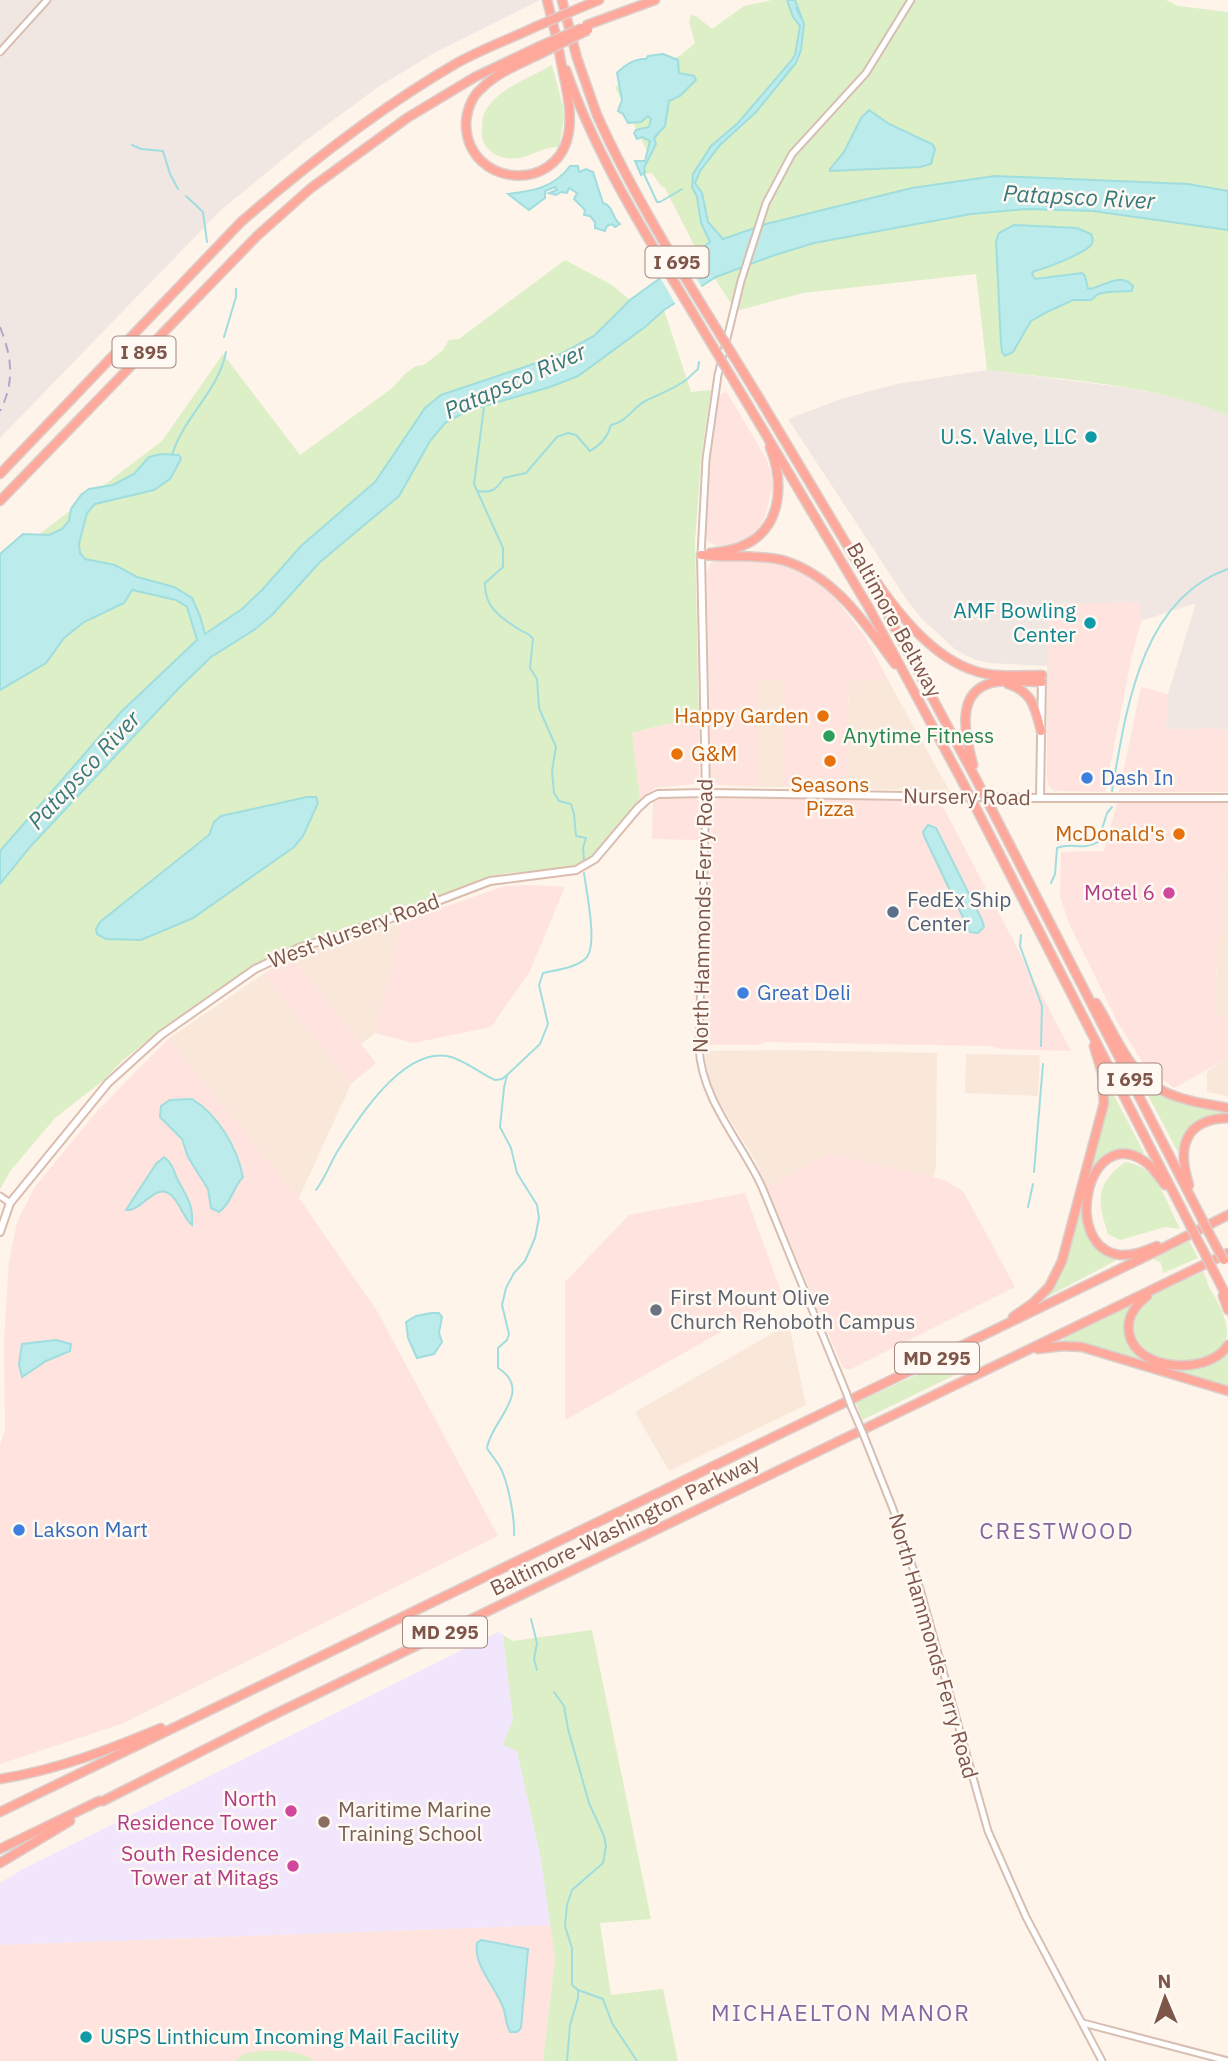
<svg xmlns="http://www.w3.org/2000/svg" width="1228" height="2061" viewBox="0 0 1228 2061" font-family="'IBM Plex Sans',sans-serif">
<rect width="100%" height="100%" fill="#fef4ea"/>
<g fill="#f9e8da">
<rect x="758" y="680" width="26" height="107"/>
<polygon points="888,680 949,790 846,789 849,681"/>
<polygon points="1225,871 1228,871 1228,1017 1213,1016"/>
<polygon points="401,922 375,1033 361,1044 291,956"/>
<polygon points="263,974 351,1084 299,1198 168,1039"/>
<polygon points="783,1050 937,1053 936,1166 933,1178 830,1153 767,1188 755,1160 714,1094 708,1077 705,1051"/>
<polygon points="966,1054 1040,1055 1038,1096 965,1093"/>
<polygon points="1228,1058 1228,1096 1207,1092 1207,1071"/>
<polygon points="789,1324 806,1405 669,1471 635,1412"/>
</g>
<g fill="#ffe3de">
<polygon points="726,391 766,458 771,473 772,488 765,517 759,527 745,539 735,543 716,546 707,541 706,536 708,463 718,396"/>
<polygon points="717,560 763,560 800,570 816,580 837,600 866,638 888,680 849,681 846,789 784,787 784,680 758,681 758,787 717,785 711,779 707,572 711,563"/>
<polygon points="1141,602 1141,621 1132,655 1105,792 1054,791 1048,785 1047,780 1047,604"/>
<polygon points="1141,687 1168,694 1166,728 1195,730 1195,727 1228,730 1228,792 1119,792"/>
<polygon points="699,721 699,780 694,784 655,788 640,799 632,733 665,724"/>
<polygon points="674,796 693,796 699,801 701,840 652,839 653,801"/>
<polygon points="721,797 940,801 1071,1051 1002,1049 990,1046 767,1042 756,1045 704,1045 712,805 715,801"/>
<polygon points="1117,803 1228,803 1228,871 1225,871 1213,1015 1228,1017 1228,1058 1174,1088 1145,1066 1117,1021 1068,921 1060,896 1061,852 1104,851"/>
<polygon points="530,885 565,887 529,973 491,1027 413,1043 375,1033 401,922 505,886"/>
<polygon points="291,956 376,1063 351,1084 263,974"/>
<polygon points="168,1039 299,1198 377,1311 498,1536 121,1724 0,1764 0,1446 5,1430 4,1341 9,1262 17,1222 34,1188 98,1110"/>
<polygon points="830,1153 944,1180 963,1191 1015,1287 849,1370 843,1368 767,1188"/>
<polygon points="745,1193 783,1297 565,1420 565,1282 629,1215"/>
<polygon points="551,1925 555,1957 543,2061 0,2061 0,1945"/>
</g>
<g fill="#f0e7e3">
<polygon points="0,0 538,0 538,1 436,52 378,87 305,141 220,211 0,438"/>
<polygon points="987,370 1128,388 1193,401 1228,415 1228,730 1195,727 1195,730 1166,728 1168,694 1196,603 1141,621 1140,602 1048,604 1048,666 988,663 973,659 956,650 922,619 907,600 788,419 841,399 897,384"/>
</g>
<polygon fill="#f1e6fb" points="498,1632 503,1635 513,1720 504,1745 517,1751 541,1859 551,1925 0,1945 0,1883 21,1870"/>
<g fill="#dcefc6">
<path d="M 772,0 L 1166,0 L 1178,6 L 1228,12 L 1228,415 C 1152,384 1067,380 987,370 L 976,274 L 803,293 L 736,311 L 697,251 L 665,188 L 661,186 L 652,173 L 644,174 L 644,168 L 650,157 L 615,87 L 681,55 L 695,43 L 689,22 L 691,15 L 696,16 L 712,29 L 744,6 Z"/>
<path d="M 552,65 L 563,107 L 564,118 L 559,147 C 539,146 525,164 501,157 C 491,154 481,144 482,133 C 482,128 482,121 483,117 C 492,90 530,78 552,65 Z"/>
<polygon points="565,260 612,285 630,300 664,310 691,392 711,390 701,459 695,542 699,721 665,724 632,733 640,799 593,856 575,866 557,870 508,873 488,877 400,911 305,941 268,957 160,1031 122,1061 105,1079 55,1118 11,1170 0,1189 0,564 162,441 223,354 300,455 391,389 406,373 416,366 424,365 443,350 449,340 459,339"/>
<path d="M 1139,1078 L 1145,1084 L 1228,1110 L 1228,1114 C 1201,1115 1186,1126 1178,1152 Z"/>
<path d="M 1110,1088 L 1144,1153 L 1140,1154 C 1117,1145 1100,1156 1087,1175 L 1107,1105 L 1108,1089 Z"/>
<path d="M 1125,1162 C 1158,1166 1166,1202 1180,1229 L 1165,1227 L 1120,1240 L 1108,1234 C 1097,1200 1095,1185 1125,1162 Z"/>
<path d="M 1086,1183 C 1084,1221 1078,1238 1115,1259 L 1115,1261 L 1043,1299 L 1041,1298 L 1055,1281 Z"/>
<polygon points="1189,1241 1198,1258 1163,1273 1161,1263 1154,1259"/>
<path d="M 1203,1272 C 1206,1277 1207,1282 1209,1287 C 1217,1300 1228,1319 1227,1336 C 1220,1368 1165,1368 1143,1352 C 1128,1341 1128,1317 1140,1304 C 1153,1291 1186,1279 1203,1272 Z"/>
<polygon points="1134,1304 1127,1336 1137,1355 1151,1363 1150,1365 1063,1341 1064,1338"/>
<path d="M 1228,1351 L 1228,1388 L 1181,1373 L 1181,1368 C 1200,1368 1217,1367 1228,1351 Z"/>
<polygon points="951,1359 959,1365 957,1374 862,1420 856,1403"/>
<polygon points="592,1630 651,1919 600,1923 611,1995 663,1989 678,2061 543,2061 555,1957 541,1859 517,1751 503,1745 513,1720 503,1635 513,1641"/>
<path d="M 263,2051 C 278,2051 302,2050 314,2061 L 235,2061 L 243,2054 Z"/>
</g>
<g fill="#bbebeb" stroke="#a0ddde" stroke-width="2">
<polygon points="787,0 795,0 804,24 801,50 796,63 756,112 720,145 700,171 695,183 702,193 708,222 723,239 766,224 912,188 995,176 1188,184 1228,191 1228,230 1093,211 1026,209 971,214 814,243 772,256 716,277 664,310 645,327 578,376 550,387 467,411 445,423 430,441 399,496 320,562 272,615 254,630 211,657 180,687 29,848 0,884 0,851 121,712 197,640 187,607 176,600 132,590 124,603 84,622 64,638 46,663 0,690 0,554 23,534 49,535 62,529 69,521 71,509 81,495 89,489 113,485 134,474 149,457 161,454 179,455 181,459 170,479 154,490 95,504 87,513 79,544 80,553 85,559 115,565 137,577 174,587 192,598 200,616 205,634 242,609 262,590 301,546 375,482 425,408 441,395 557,356 594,336 630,300 710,242 701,223 697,197 692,187 693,174 711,146 738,123 791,61 795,55 800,26 793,17"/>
<path d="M 663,54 L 678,60 L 679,73 L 694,76 L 696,80 L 680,96 L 669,101 L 665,126 L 654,138 L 656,144 L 644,168 L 645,172 L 641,175 L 635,161 L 645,161 L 650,141 L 642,137 L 637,139 L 634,133 L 636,130 L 649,127 L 651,119 L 648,116 L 641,122 L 628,123 L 623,114 L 618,111 L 622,100 L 617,73 C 624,65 636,58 646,59 L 648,56 Z"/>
<polygon points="869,110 889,124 932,144 935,149 931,164 920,167 830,171 830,169 844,152 861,118"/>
<path d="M 570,166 L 578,166 L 579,172 L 586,169 L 593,172 L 603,203 C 614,206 612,219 620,224 L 615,227 L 612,224 L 607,226 L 605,231 L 595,228 L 595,222 L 590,216 L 584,215 L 585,210 L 574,199 L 577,193 L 569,188 L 567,193 L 561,192 L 556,195 L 549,193 L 557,190 L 555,187 L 545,191 L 545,198 L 529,210 L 508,194 C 532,191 554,188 570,166 Z"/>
<path d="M 1014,225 L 1077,228 L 1091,234 C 1093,239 1094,240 1091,245 C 1083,254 1045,269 1034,271 L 1032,274 L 1035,279 L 1082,273 L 1085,276 L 1088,289 C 1103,288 1119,271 1133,286 L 1132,291 L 1108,292 L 1098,294 L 1091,300 L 1073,300 L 1047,312 L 1031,321 L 1013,352 L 1005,356 L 1002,352 L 1001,343 L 996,241 L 999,233 Z"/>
<polygon points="307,797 316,797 318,803 303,836 294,847 193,918 141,940 106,939 97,934 96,929 100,922 209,835 214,822 221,816"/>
<polygon points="928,825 936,828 982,920 984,927 978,933 970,932 925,838 923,832"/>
<path d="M 192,1099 C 218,1115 237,1147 243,1177 C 233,1187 231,1204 219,1212 L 211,1208 L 208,1189 L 188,1157 L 182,1139 L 160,1117 L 161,1106 L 170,1100 Z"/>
<path d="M 164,1157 C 171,1162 173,1168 176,1176 C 184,1194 194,1202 192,1225 C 182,1218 176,1187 159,1192 C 147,1196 138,1211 126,1210 L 156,1164 Z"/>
<polygon points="431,1313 439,1313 442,1317 439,1333 442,1342 434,1354 417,1358 408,1338 406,1322 416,1316"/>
<polygon points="56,1340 71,1344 70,1351 46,1361 22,1377 19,1364 22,1344"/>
<path d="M 481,1940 L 528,1949 L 521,2028 L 517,2032 L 510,2032 C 506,2024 506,2018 504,2010 C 497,1988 473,1966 477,1943 Z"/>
</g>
<polygon fill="#fef4ea" points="683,257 703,289 676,305 658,274"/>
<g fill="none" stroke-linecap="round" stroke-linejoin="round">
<g stroke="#a0ddde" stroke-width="2">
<polyline points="796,8 801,18"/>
<polyline points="784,77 791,68"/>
<polyline points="132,145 141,149 163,151 170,174 178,189"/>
<polyline points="644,174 657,202 660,202 682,189"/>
<polyline points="186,196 203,212 207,242"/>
<polyline points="224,337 236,297 236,289"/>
<path d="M 484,407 L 474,484 L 503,548 L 503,567 L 485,583 C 484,607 501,618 520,630 C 525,633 529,633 533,639 L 530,668 L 537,679 L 539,708 L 556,747 L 552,771 L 554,793 L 559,801 L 571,804 L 574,814 L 576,836 L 586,838 L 583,848 L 584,860"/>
<path d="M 172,455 C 184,416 218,392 226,352"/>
<path d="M 478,491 C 492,493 496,490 504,478 L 526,473 L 557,437 L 568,433 L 576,435 L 590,451 C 601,445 608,436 611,425 C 627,422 633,407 647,400 C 656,396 677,387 686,380 C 690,377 693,373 698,369 L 699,362"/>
<path d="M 1112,791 C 1126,711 1140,600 1228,569"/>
<path d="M 1051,883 L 1055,874 L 1057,848 C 1071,842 1084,851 1098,842 L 1107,813 L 1112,807"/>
<polyline points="1021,935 1020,946 1042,1006 1041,1046"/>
<polyline points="1034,1172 1043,1064"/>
<path d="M 316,1190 C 325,1178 330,1164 337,1152 C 358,1118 402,1049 447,1056 C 464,1059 479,1073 495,1080 L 502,1079 L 507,1075"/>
<polyline points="1028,1207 1033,1184"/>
<path d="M 514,1535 C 515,1519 508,1481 500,1467 C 496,1460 491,1455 487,1448 C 490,1422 535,1391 498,1368 L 498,1348 L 507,1340 L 509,1334 L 502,1305 L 506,1288 L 514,1273 L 525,1261 L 535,1238 L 539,1218 L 537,1205 L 517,1173 L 511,1148 L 500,1127 L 504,1088 L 507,1075 L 540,1044 L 548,1024 L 539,985 L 543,973 C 556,970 575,968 585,959 C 599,948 586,890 584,873"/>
<polyline points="531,1619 537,1643 534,1659 537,1670"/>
<polyline points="554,1692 564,1706 568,1729 589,1803 604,1836 606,1846 603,1863 572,1890 567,1905 565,1926 572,1948 572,1985 578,1990 603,1999 612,2023 637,2061"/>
<polyline points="567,2061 570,2025 578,1998 578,1990"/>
</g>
<g stroke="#d8beb2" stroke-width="9">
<g id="tertiary">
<polyline points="0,52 47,0"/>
<polyline points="701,555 706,459 718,375 741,281 766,203 792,154 866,73 911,0"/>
<path d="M 706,793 L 699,1048 C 702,1101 741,1141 762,1187 L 846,1392"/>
<polyline points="0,1196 10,1203"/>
<polyline points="851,1406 858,1422"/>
<polyline points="864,1436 893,1509 920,1589 988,1831 1026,1917 1102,2061"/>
<polyline points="1083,2023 1228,2061"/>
</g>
</g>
<g stroke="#dbbdaf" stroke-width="10">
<g id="secondary">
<polyline points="701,555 706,793"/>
<polyline points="1040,798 1042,678"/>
<polyline points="0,1232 10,1203 108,1083 161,1035 255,969 299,948 401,915 490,881 576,870 595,859 638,808 648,799 658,794 706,793 1040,798 1228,798"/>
</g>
</g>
<g stroke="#dbcfcc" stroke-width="11">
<g id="motorway">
<polyline points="547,0 558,44"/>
<polyline points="562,0 577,58 597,115"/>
<polyline points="582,7 599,0"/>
<polyline points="587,25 655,0"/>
<path d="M 542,53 C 522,63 498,72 482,88 C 471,97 466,112 466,126 C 469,186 555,194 568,136 C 574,109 563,77 559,51"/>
<path d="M 566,70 C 593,147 634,215 676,285"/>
<polyline points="764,406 881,602 977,781"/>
<polyline points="753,413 869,608 962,781"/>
<path d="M 0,474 L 241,222 C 309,163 379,108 457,63 C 482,49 510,39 535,27"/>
<polyline points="0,501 257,236 311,188 407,118 475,77 540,46"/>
<path d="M 710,553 C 721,551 732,551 742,546 C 783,529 784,482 770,447"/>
<path d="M 701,555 C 727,558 756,554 782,560 C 833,574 866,624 895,664"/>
<path d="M 871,574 C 898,614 937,665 987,674 C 1005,677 1024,675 1042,675"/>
<path d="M 1008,684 C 1033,692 1035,708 1041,731"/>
<path d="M 973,765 C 966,738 954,693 991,683 C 1007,679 1026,682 1042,682"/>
<polyline points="977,810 1190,1225"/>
<polyline points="992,810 1202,1219"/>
<path d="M 1096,1003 C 1116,1035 1129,1076 1165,1092 C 1184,1101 1207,1104 1228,1108"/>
<path d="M 1189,1185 C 1177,1148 1184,1119 1228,1118"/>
<polyline points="1208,1231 1217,1248"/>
<polyline points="1196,1237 1205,1254"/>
<path d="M 1157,1246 C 1145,1251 1133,1256 1120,1255 C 1060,1247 1088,1123 1144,1161 C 1153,1167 1159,1177 1165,1185"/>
<polyline points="1211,1266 1228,1299"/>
<path d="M 1147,1296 C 1138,1303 1131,1311 1129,1322 C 1122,1370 1207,1379 1228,1345"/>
<polyline points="1223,1296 1228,1310"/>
<polyline points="1013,1317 1033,1303 1049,1287 1062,1261 1104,1103 1102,1073 1094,1046"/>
<polyline points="1038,1349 1063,1346 1082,1347 1228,1391"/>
<path d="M 0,1779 C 57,1770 108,1750 161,1728"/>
<polyline points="0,1812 1157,1251 1228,1215"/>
<polyline points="0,1849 99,1801 103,1801 269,1717 1228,1253"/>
<polyline points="0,1863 70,1821"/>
</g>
</g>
<use href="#tertiary" stroke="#fff" stroke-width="5"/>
<use href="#secondary" stroke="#fff" stroke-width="6"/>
<use href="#motorway" stroke="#fea99c" stroke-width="8"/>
<path stroke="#b5a5cc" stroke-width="2" stroke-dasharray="10 7" stroke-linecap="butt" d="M 0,327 C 12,357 15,382 0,411"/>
<g stroke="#d8beb2" stroke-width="9" stroke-linecap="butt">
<g id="tertiary-bridge">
<polyline points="846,1392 851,1406"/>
<polyline points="858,1422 864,1436"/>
</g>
</g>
<g stroke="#dbcfcc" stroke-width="11" stroke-linecap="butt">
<g id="motorway-bridge">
<polyline points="535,27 582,7"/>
<polyline points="540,46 582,28"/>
<polyline points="542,53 588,30"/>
<path d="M 597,115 C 643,217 707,311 764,406"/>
<polyline points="676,285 753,413"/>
<polyline points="962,781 977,810"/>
<polyline points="977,781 992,810"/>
<polyline points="1202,1219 1208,1231"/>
<polyline points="1190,1225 1196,1237"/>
<polyline points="1217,1248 1224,1260"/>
<polyline points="1205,1254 1211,1266"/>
</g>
</g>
<use href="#tertiary-bridge" stroke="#fff" stroke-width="5"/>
<use href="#motorway-bridge" stroke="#fea99c" stroke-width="8"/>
</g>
<g fill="#0f9aa8" stroke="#fff9f3" stroke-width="2.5">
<circle cx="1091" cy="437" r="7"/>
<circle cx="1090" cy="623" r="7"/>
<circle cx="86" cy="2037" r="7"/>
</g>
<g fill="#e8710a" stroke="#fff9f3" stroke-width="2.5">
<circle cx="823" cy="716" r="7"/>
<circle cx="677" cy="754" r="7"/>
<circle cx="830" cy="761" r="7"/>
<circle cx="1179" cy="834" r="7"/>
</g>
<circle fill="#2e9e5b" stroke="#fff9f3" stroke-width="2.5" cx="829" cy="736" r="7"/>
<g fill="#3f7fe0" stroke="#fff9f3" stroke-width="2.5">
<circle cx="1087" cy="778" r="7"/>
<circle cx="743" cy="993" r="7"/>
<circle cx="19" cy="1530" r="7"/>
</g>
<g fill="#d1479c" stroke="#fff9f3" stroke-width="2.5">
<circle cx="1169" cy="893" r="7"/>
<circle cx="291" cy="1811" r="7"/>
<circle cx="293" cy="1866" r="7"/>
</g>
<circle fill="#5c6f8a" stroke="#fff9f3" stroke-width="2.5" cx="893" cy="912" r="7"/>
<circle fill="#6b7280" stroke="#fff9f3" stroke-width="2.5" cx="656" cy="1310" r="7"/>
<circle fill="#8d6e63" stroke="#fff9f3" stroke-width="2.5" cx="324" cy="1822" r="7"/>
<g text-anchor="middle" stroke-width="5" stroke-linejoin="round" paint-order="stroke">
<g fill="#fff9f3" stroke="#a5867c" stroke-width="2">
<rect x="645.5" y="246.5" width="63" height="31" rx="5"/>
<rect x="112.5" y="336.5" width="63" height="31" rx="5"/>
<rect x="1098.5" y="1063.5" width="63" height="31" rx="5"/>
<rect x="895" y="1342.5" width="84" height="31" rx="5"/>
<rect x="403" y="1616.5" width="84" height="31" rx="5"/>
</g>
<g font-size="19" font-weight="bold" fill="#7e5549">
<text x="677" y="269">I 695</text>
<text x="144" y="359">I 895</text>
<text x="1130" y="1086">I 695</text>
<text x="937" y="1365">MD 295</text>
<text x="445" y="1639">MD 295</text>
</g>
<g font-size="21" fill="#0d838f" stroke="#fff9f3" text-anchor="end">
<text x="1077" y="444">U.S. Valve, LLC</text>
<text x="1076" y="618">AMF Bowling<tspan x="1076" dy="24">Center</tspan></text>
<text x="100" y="2044" text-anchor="start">USPS Linthicum Incoming Mail Facility</text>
</g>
<g font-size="21" fill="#7e5549" stroke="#fff9f3">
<text transform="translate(894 620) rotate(61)" y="7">Baltimore Beltway</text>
<text transform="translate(967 797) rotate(1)" y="7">Nursery Road</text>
<text transform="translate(703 916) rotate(-89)" y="7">North Hammonds Ferry Road</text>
<text transform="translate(354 931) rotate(-20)" y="7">West Nursery Road</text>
<text transform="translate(625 1525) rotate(-26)" y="7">Baltimore-Washington Parkway</text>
<text transform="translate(933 1646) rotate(74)" y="7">North Hammonds Ferry Road</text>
</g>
<g font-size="21" fill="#c56008" stroke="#fff9f3" text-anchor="end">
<text x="809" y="723">Happy Garden</text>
<text x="691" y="761" text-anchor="start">G&amp;M</text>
<text x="830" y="792" text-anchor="middle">Seasons<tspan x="830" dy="24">Pizza</tspan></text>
<text x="1165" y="841">McDonald's</text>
</g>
<g font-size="21" fill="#27864d" stroke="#fff9f3" text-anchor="start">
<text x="843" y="743">Anytime Fitness</text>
</g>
<g font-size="21" fill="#366cbe" stroke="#fff9f3" text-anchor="start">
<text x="1101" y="785">Dash In</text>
<text x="757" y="1000">Great Deli</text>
<text x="33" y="1537">Lakson Mart</text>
</g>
<g font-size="21" fill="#b23c85" stroke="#fff9f3" text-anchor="end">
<text x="1155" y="900">Motel 6</text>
<text x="277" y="1806">North<tspan x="277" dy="24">Residence Tower</tspan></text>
<text x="279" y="1861">South Residence<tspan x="279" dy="24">Tower at Mitags</tspan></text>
</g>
<g font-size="21" fill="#4e5e75" stroke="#fff9f3" text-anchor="start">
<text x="907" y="907">FedEx Ship<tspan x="907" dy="24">Center</tspan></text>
</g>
<g font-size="21" fill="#5b616d" stroke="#fff9f3" text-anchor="start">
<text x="670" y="1305">First Mount Olive<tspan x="670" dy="24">Church Rehoboth Campus</tspan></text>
</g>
<g font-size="21" fill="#785e54" stroke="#fff9f3" text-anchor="start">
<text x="338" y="1817">Maritime Marine<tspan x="338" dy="24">Training School</tspan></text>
</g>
<g font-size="23" font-style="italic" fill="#38797c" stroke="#fff9f3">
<text transform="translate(1079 197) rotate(3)" y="8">Patapsco River</text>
<text transform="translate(515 381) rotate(-24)" y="8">Patapsco River</text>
<text transform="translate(84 770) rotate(-47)" y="8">Patapsco River</text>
</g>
<g font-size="23" letter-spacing="2" fill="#8566a0" stroke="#fff9f3">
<text x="1057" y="1539">CRESTWOOD</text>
<text x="841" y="2021">MICHAELTON MANOR</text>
</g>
</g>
<g transform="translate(1165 1998) rotate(358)" stroke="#fff9f3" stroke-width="5" paint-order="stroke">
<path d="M0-5L12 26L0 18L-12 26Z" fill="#7e5549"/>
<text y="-10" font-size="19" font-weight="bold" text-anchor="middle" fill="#7e5549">N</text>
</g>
</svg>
